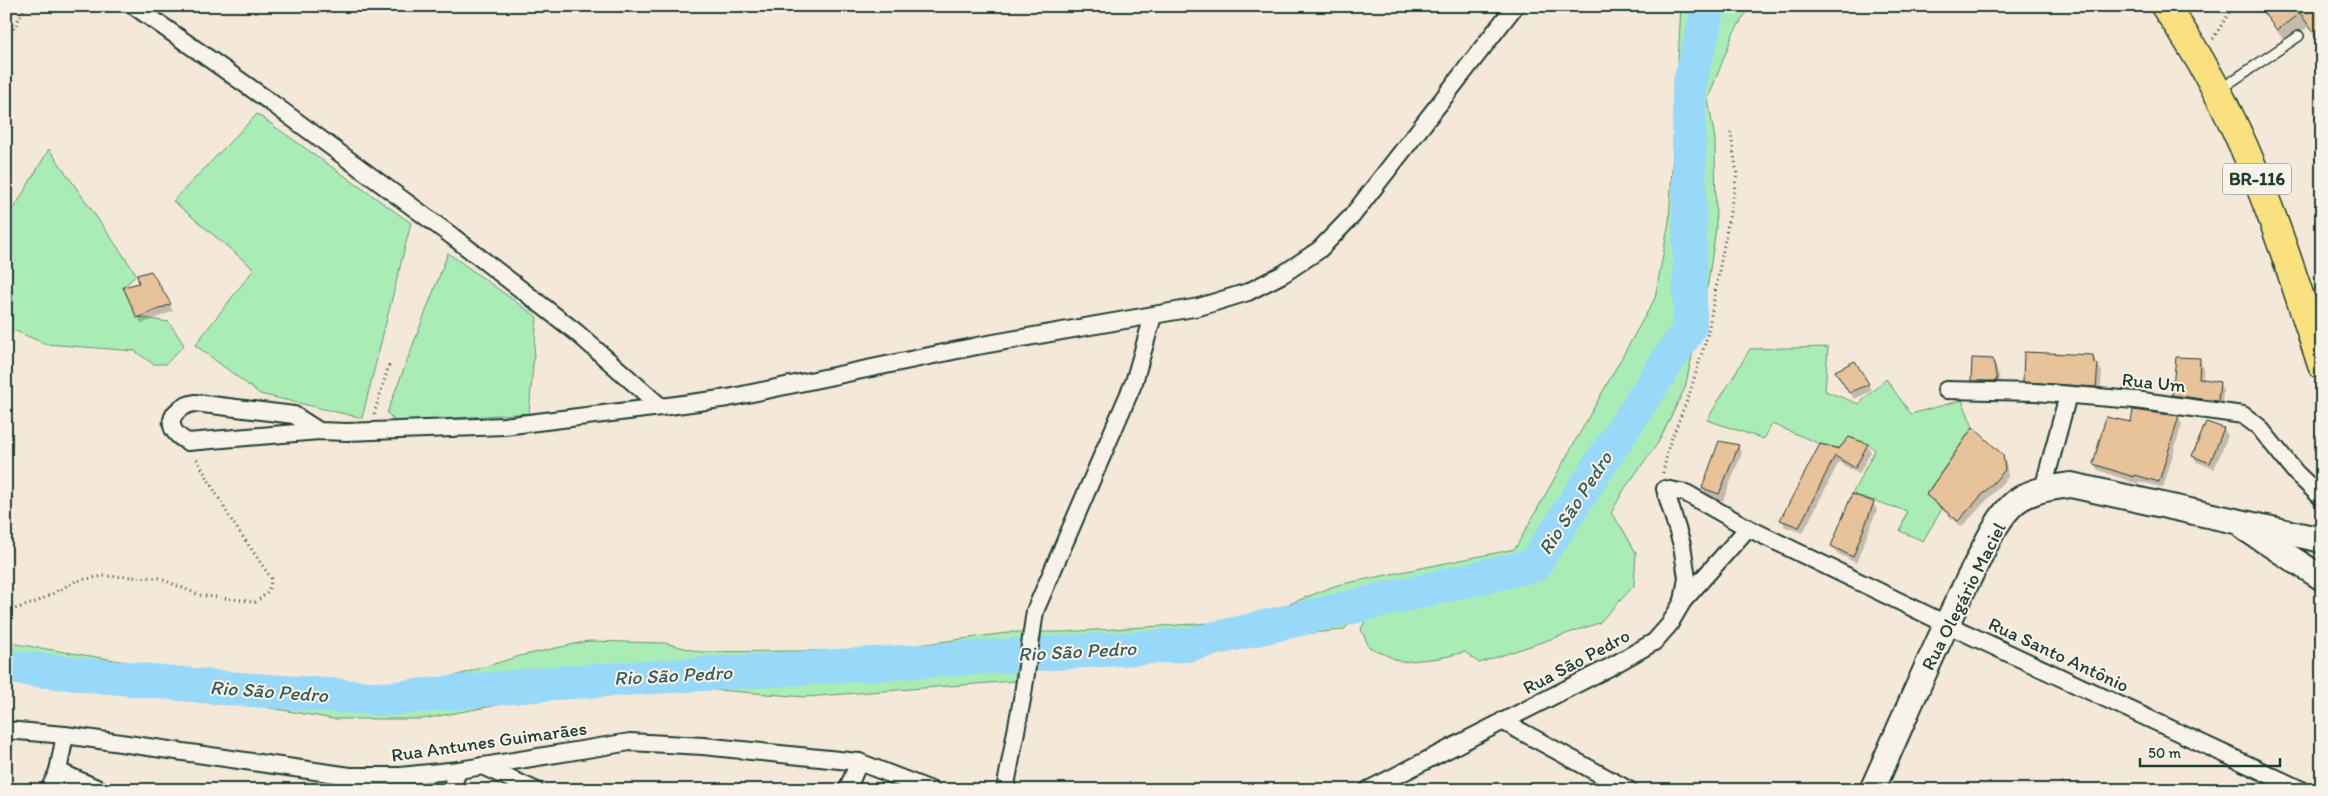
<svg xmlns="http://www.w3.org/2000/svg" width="2328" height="796" viewBox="0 0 2328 796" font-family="Itim,sans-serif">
<rect width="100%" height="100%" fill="#f4e9d8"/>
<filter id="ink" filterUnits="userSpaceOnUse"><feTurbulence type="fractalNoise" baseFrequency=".02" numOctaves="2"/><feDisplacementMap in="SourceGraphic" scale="10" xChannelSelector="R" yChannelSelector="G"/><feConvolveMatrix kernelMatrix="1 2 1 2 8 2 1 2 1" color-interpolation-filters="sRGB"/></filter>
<g filter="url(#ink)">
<g fill="#aaecb5" stroke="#649474">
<polygon points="1681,6 1750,6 1733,34 1708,99 1715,139 1716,228 1708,283 1685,388 1658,443 1625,488 1611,513 1622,528 1636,553 1634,586 1599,623 1479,663 1465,652 1440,658 1401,662 1369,647 1361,629 1375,602 1343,630 1187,645 1016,655 1015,681 805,697 704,689 631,686 514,702 423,719 333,719 259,706 75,683 6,678 6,640 16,644 207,675 316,679 366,693 458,675 520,656 588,641 665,643 700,652 881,650 1013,632 1062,632 1211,623 1274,610 1337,585 1515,549 1655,298 1669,222"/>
<polygon points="257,114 411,223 362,418 260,394 195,345 254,269 173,201"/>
<polygon points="49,149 137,275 123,287 137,317 169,322 184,345 166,364 153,364 135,351 46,344 6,327 6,222"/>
<polygon points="448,253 537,317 529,413 396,422 387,413"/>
<polygon points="1828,347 1825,391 1859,404 1886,379 1911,414 1962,400 1973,427 1926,494 1942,509 1923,541 1900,531 1907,511 1852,494 1875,450 1868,444 1849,437 1839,448 1820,444 1772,424 1764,439 1707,420 1750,349"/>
</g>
<g fill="#0003">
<polygon points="2258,6 2322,6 2322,45 2309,26 2286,43"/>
<polygon points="150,272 173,311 142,324 138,317 140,284"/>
<polygon points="2093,357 2102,372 2100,393 2028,388 2024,381"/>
<polygon points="1993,360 1999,375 2000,388 1976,387 1972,380"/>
<polygon points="2199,360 2203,366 2203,380 2219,383 2223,390 2222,408 2178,402 2174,395"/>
<polygon points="1855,362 1872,391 1854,399 1837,371"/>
<polygon points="2178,417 2182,424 2163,488 2139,481 2138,484 2098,470 2094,463 2132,424"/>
<polygon points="2207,423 2224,429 2228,436 2214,469 2197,462 2193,456"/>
<polygon points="1867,445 1871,452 1859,474 1839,462 1803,533 1785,527 1782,520 1839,450"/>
<polygon points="1738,446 1742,453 1723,501 1707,495 1703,488"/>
<polygon points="2002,456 2006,463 2008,477 1962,527 1932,501 1928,495"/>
<polygon points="1873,503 1877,510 1856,563 1837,553 1833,546"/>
</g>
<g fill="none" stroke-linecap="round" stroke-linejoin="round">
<polyline stroke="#98d8f9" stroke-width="34" points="6,667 224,688 385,699 555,683 1187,645 1534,565 1690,327 1689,86 1709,6"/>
</g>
<g fill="#e8c298" stroke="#1f3d34">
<polygon points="2258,6 2322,6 2322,45 2300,13 2277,30"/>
<polygon points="151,271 171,304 137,318 123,287 139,283 137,275"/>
<polygon points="2024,352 2093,355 2094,363 2098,364 2096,387 2023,382"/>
<polygon points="2176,357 2200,358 2199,378 2220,382 2218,401 2172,395"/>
<polygon points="1972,358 1993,359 1997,381 1971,381"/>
<polygon points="1855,361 1869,384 1849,393 1835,371"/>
<polygon points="2133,410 2179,416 2159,482 2135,475 2134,477 2093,464 2106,417 2131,422"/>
<polygon points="2206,422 2224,428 2210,463 2192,456"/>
<polygon points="1973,427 2003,455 2005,470 1958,521 1926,495"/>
<polygon points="1849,437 1868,444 1855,468 1835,456 1799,527 1780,520 1820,444 1839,449"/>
<polygon points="1719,441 1739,445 1719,494 1702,488"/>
<polygon points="1852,494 1874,502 1853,557 1831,546"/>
</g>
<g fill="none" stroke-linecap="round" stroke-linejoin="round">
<g stroke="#1f3d34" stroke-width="12">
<polyline id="lane" points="2219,90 2299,36"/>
</g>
<g stroke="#1f3d34" stroke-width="20">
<g id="street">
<polyline points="134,6 269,101 452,236 576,332 661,407 728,398 977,346 1199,307 1248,292 1283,274 1319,250 1352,216 1515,6"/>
<polyline points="1946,390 2035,392 2135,400 2243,415 2259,427 2296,473 2322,498"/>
<path d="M 319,431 L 294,415 L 195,403 C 168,408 163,430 188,442 L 319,431 L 347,432 L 504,426 L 661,407"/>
<polyline points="2043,489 2068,395"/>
<polyline points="1683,601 1748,528"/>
<polyline points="1502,721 1629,790"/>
<polyline points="6,730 65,735 350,776 400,776 459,770 630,742 703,746 859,762 931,790"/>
<polyline points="65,735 58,771 101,790"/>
<polyline points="482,766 535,790"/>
<polyline points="49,790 58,771"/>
<polyline points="450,790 459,770"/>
<polyline points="847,790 859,762"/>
<polyline points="1005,790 1023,694 1035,611 1134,382 1153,316"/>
<polyline points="1368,790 1610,667 1654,642 1669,625 1683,601 1687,578 1682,545 1665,489 1686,493 1748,528 1946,624 2302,790"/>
</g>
</g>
<g stroke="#1f3d34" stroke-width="28">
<g id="secondary">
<polyline points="2246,529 2322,578"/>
<path d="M 1872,790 C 1904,719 1934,647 1969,578 C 1982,554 1992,526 2011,506 C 2027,490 2050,488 2071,485 L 2322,540"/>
</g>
</g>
<g stroke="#1f3d34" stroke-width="31">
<path id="highway" d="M 2165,6 C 2243,115 2281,239 2322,365"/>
</g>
<g stroke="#1f3d34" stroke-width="3" stroke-dasharray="1 4" stroke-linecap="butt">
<polyline points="2213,39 2233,6"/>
<polyline points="6,42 26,6"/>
<polyline points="374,414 389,365"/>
<polyline points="1663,473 1669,445 1688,398 1707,337 1737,174 1730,129"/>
<path d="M 6,612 L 39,601 L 76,581 L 103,576 L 159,578 L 199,595 L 255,602 C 266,595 270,592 271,578 L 230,518 L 196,458"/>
</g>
<use href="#lane" stroke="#f7f3e8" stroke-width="9"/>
<use href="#street" stroke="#f7f3e8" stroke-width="16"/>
<use href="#secondary" stroke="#f7f3e8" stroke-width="24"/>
<use href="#highway" stroke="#fae180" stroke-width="28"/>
</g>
</g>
<g text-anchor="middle" stroke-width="4" stroke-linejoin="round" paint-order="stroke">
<rect fill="#f7f3e8" stroke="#60746a" stroke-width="1" x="2223" y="163.5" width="68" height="31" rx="4"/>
<g font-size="18" font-weight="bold" fill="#1f3d34">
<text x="2257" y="185">BR-116</text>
</g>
<g font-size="19" fill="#1f3d34" stroke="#f7f3e8">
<text transform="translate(2154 382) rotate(6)" y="7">Rua Um</text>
<text transform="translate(1963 596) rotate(-63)" y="7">Rua Olegário Maciel</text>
<text transform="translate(2059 654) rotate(25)" y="7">Rua Santo Antônio</text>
<text transform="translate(1576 661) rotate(-28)" y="7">Rua São Pedro</text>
<text transform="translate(489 741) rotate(-8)" y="7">Rua Antunes Guimarães</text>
</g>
<g font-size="20" font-style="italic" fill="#375c5b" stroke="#f7f3e8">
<text transform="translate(1575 503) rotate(-57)" y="7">Rio São Pedro</text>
<text transform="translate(1077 651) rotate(-3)" y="7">Rio São Pedro</text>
<text transform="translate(673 675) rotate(-3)" y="7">Rio São Pedro</text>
<text transform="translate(269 691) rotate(4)" y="7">Rio São Pedro</text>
</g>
</g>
<rect width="2328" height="796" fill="none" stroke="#f7f3e8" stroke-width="25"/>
<rect x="12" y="12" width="2303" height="771" fill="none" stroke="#1f3d34" stroke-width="2" filter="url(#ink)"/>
<path d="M2140 758v8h140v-8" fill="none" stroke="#1f3d34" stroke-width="2.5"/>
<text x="2148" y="758" font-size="15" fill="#1f3d34" stroke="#f7f3e8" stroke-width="4" paint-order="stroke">50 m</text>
</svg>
